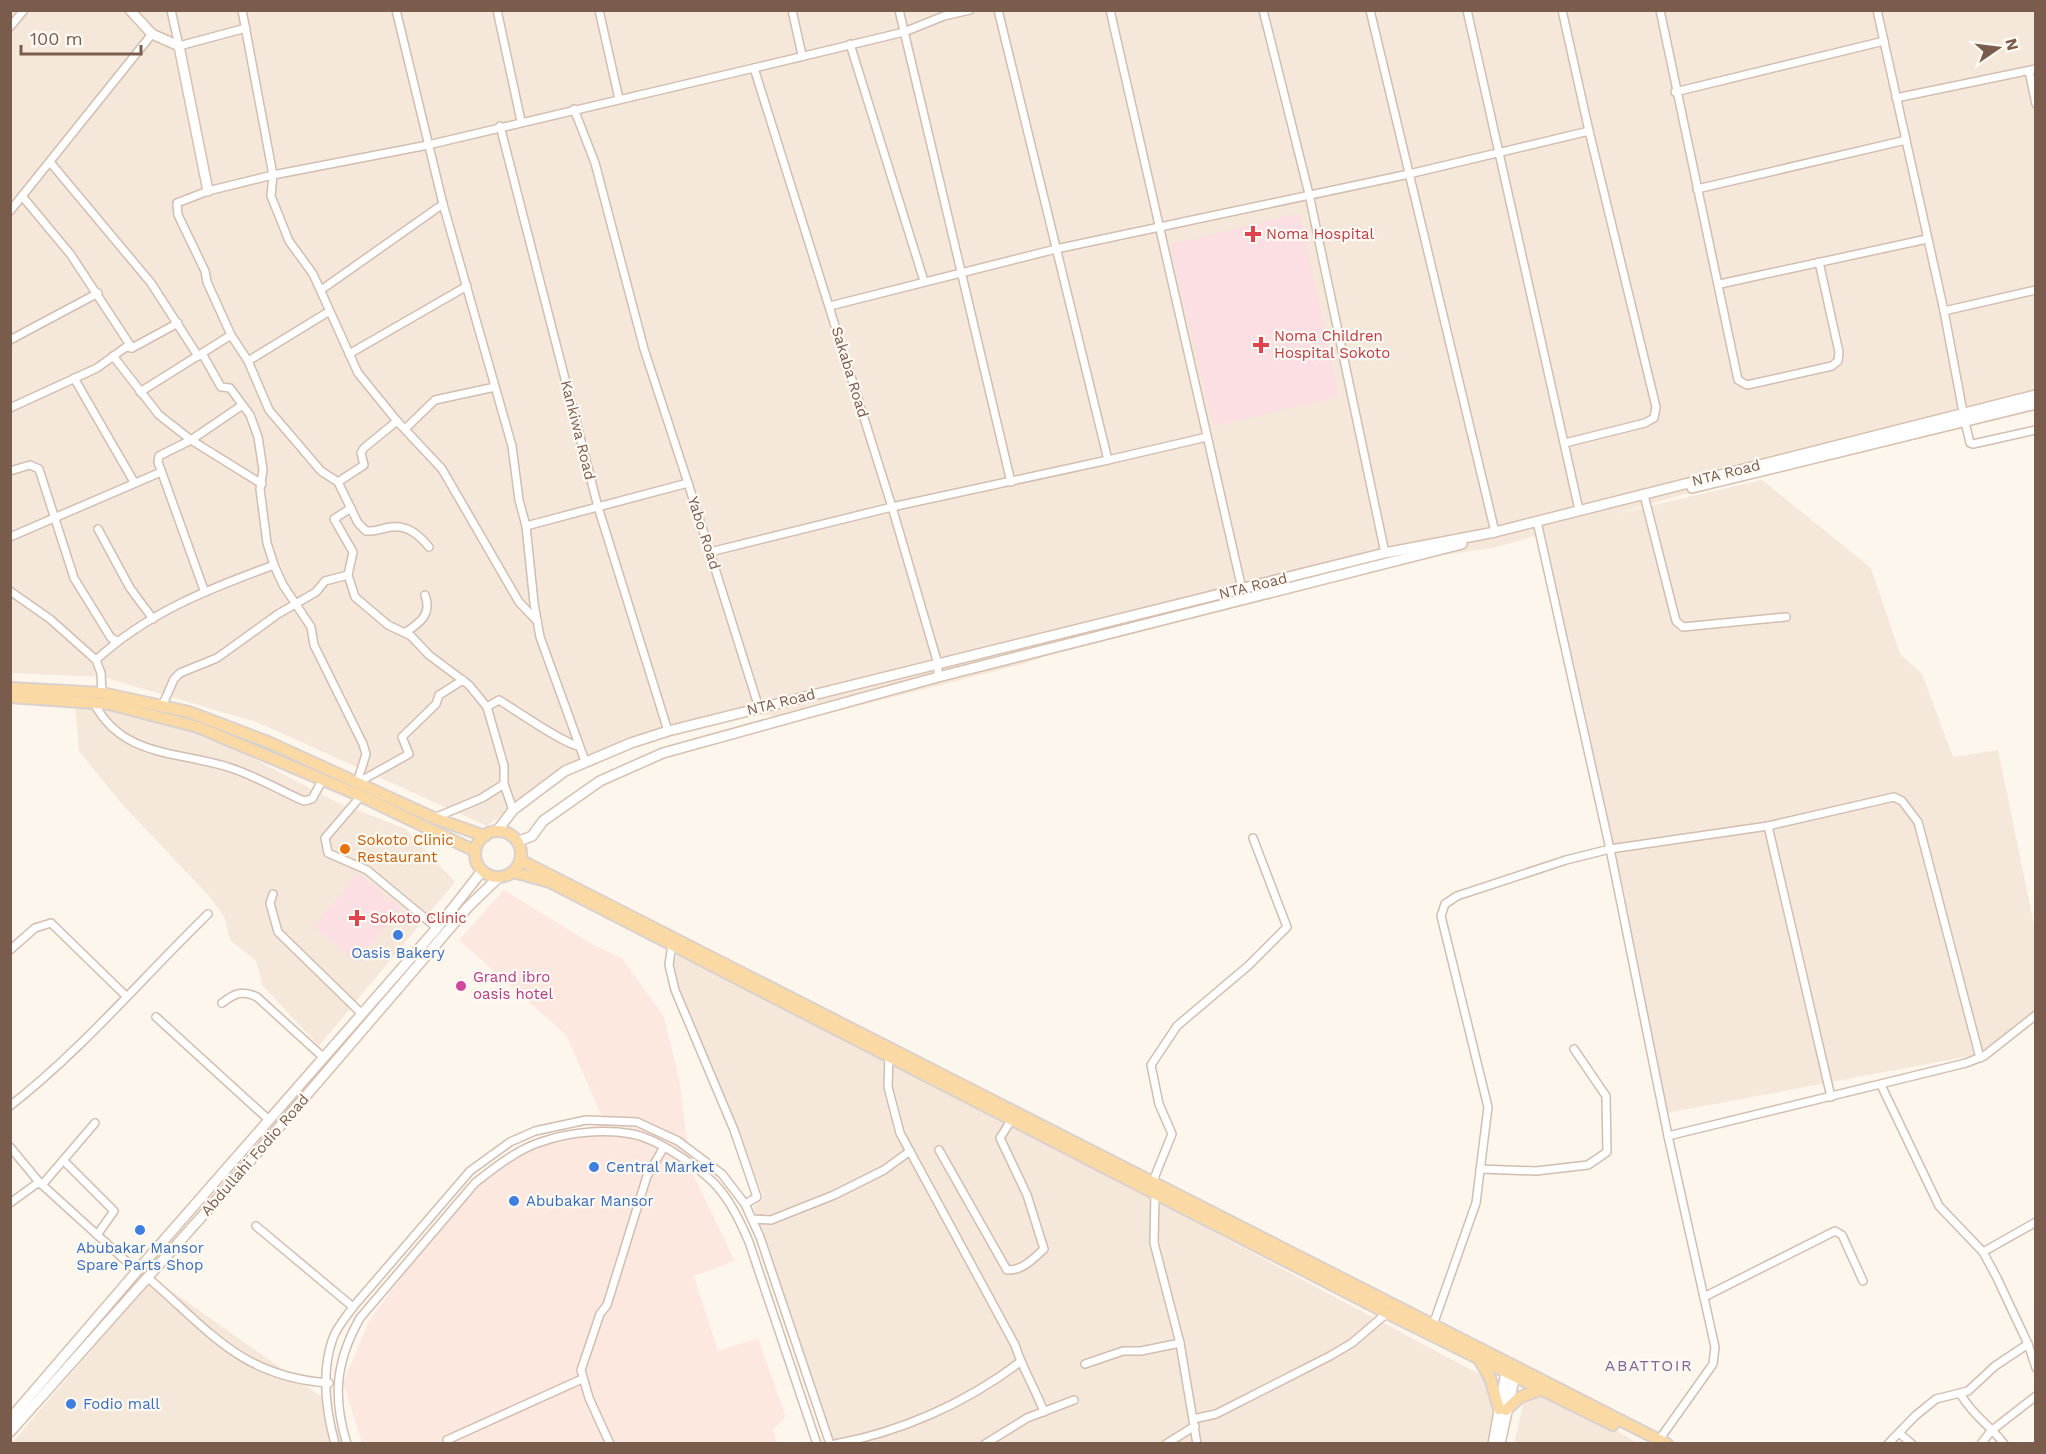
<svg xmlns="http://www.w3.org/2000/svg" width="2046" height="1454" viewBox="0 0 2046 1454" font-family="'Work Sans',sans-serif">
<rect width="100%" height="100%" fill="#fdf6ec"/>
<g fill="#f5e8da">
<polygon points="11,11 2035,11 2035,397 1912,429 1619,513 1762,480 1871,568 1900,654 1922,674 1953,757 1998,750 2035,929 2036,1016 1986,1053 1667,1113 1583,705 1543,534 1492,548 1361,567 1213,600 1023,664 807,719 745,713 652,738 531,792 487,826 259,723 103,677 11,673"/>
<polygon points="75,708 135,708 243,753 334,801 406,829 455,882 319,1046 263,986 256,961 230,940 224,916 208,895 121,803 79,751"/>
<polygon points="686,948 1052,1134 1197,1223 1501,1386 1489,1443 834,1443 753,1207 764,1198 669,964"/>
<polygon points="153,1278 322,1397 344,1443 11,1444"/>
<polygon points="1528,1382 1638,1443 1514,1444"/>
</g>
<polygon fill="#fde8e0" points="504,890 595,946 622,958 664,1017 679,1078 691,1170 735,1261 694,1276 718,1351 758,1338 786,1417 773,1429 777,1443 362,1443 343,1383 369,1321 429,1240 499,1165 604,1121 566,1035 459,940"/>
<g fill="#fbdfe3">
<polygon points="1293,214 1294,216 1300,214 1339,397 1213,426 1170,245"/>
<polygon points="358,873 401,908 366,951 368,953 359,964 314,927"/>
</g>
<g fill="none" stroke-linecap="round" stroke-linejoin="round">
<g stroke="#d1beb0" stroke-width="10">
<g id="street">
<polyline points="171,10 179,46 246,28"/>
<polyline points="242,10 273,175 271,196 289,241 313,274 358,373 397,421 442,469 519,602 537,621"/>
<polyline points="396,10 443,204 512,446 519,500 526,526 534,603 540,637 585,761"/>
<polyline points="497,10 521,121"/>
<polyline points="599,10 619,99"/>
<polyline points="792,10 802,55"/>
<polyline points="899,10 1011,482"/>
<polyline points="1110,10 1242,589"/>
<polyline points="1263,10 1309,194 1385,553"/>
<polyline points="1370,10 1495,532"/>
<polyline points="1467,10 1579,510"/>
<polyline points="1562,10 1589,131 1656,407 1654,418 1645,423 1565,443"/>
<polyline points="1660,10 1738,380 1747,385 1832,366 1838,361 1839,352 1819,262"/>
<polyline points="1877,10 1944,311 1963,412"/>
<polyline points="10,27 24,10"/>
<polyline points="850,44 924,281"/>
<polyline points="754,68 892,507 938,664 938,677"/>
<polyline points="2029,71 2036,104"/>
<polyline points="1675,92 1884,41"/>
<polyline points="1896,98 2036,69"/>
<polyline points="574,109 595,163 644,349 688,483"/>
<polyline points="500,126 598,507 668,731"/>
<polyline points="50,162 151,283 198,356 203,355 221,387 230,388 250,415 258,437 263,470 260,489 267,543 274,565 283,585 311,627 314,645 363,744 366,754 357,783"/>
<polyline points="1697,189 1906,140"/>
<polyline points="22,196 71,255 132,348"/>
<polyline points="10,211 152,34"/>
<polyline points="1720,284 1927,239"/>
<polyline points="321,290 443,204"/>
<polyline points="830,306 1056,249 1409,174 1589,131"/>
<polyline points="1944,311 2036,290"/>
<polyline points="10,340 98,293"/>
<polyline points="349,354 467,286"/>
<polyline points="113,356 159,415 191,440 262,484"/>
<polyline points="248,361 328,312"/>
<polyline points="74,378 134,482"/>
<polyline points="140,392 231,335"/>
<polyline points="10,408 97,368 126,347 132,348 178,323"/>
<polyline points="1965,422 1970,443 1973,444 2036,430"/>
<polyline points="405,429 435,400 495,387"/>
<polyline points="1108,460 1207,437"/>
<polyline points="10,471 30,465 39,469 74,578 111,638 117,641"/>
<polyline points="338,482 364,465 361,453 364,448 397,421"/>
<polyline points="1645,499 1676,621 1683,627 1786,617"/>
<polyline points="351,508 334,519 353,552 348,575 355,597 388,625 411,636 429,655 469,685 487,707 504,766 504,784 482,798 434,818"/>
<polyline points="526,526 688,483 759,708"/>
<polyline points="1538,526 1610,849 1668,1136 1715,1347 1713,1364 1659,1440"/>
<polyline points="98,529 130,588 153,619"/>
<polyline points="10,537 161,472"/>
<path d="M 429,547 C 419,535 408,525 391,527 C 382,528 375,532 366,531 L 358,523 L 338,482 L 321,471 L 269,410 L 248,361 L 231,335 L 207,282 L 205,271 L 178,215 L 177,203 L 208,191 L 273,175 L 428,145 L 754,68 L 904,32 L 944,16 L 970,10"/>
<polyline points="710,552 892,507 1108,460 998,10"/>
<polyline points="204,590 158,462 159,456 191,440 241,406"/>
<polyline points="10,591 50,619 96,660 101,673 102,693"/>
<path d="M 406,632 C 421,622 432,614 425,595"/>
<path d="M 96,660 C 147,613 208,589 274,565"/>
<path d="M 94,703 C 122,757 176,751 228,767 C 254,775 279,790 304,801 L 312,799 L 322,781"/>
<polyline points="163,704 174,679 180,673 217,658 278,614 316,592 325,581 348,575"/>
<path d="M 487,707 L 499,700 C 517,711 561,742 578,746"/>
<polyline points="357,783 409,754 402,737 436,704 439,695 463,680"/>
<polyline points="504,784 513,810"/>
<polyline points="361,796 325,838 328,853 367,870 437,928"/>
<polyline points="1768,826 1831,1097"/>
<polyline points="273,894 270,903 278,932 362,1014"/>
<polyline points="672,944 669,965 675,990 734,1130 757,1197 745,1204"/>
<polyline points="10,950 35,928 51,923 126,996"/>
<path d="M 222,1003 C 235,993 242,990 257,997 L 324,1058"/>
<polyline points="156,1017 269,1120"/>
<path d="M 889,1055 L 888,1087 L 900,1133 L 1015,1345 C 1022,1368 1035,1388 1044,1412"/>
<polyline points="1881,1085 1939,1206 1983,1252 1997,1278 2028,1344 2036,1368"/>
<path d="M 10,1106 C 83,1049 142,978 208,914"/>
<polyline points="1668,1136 1966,1063 1984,1056 2036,1015"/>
<polyline points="10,1147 39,1182 137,1271"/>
<path d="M 939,1150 L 1007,1270 C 1022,1271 1033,1259 1044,1249 L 1027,1195 L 1000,1138 L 1012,1119"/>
<polyline points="63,1160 114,1211 97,1235"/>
<polyline points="1480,1169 1536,1171 1588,1165 1607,1152 1606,1096 1574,1049"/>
<polyline points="1153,1181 1172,1134 1159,1104 1151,1065 1177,1026 1248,966 1287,927 1253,838"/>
<polyline points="42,1185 95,1123"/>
<polyline points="1155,1194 1154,1243 1180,1343 1197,1444"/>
<polyline points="10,1203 39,1182"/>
<polyline points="752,1219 771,1220 834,1195 884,1170 910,1151"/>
<polyline points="256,1226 353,1307"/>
<polyline points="1983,1252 2036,1222"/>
<path d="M 147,1277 C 210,1331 241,1377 329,1383"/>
<polyline points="1704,1297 1835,1231 1842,1235 1863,1281"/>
<polyline points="1433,1325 1476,1203 1488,1107 1441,916 1445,904 1457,896 1566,860 1610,849 1768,826 1894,797 1902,801 1918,822 1980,1058"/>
<polyline points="1085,1364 1123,1351 1141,1351 1180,1343"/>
<path d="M 1961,1395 C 1975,1418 1990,1425 2004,1444"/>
<polyline points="1193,1419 1216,1414 1330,1356 1352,1343 1387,1313"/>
<polyline points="1899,1433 1912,1444"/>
<polyline points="447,1440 582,1379"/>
<path d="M 335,1444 C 326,1411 321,1371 333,1338 C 337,1327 346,1317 353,1307 L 470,1171 L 510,1142 L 535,1131 L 586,1120 L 637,1122 L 678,1141 L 722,1174 L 745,1204 L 760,1237 L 830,1444"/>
<path d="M 347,1444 C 332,1396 336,1361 360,1318 L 475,1183 C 494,1168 518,1149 541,1142 C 569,1132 603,1129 632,1134 C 656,1138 697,1166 714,1183 C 730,1200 740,1221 749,1242 L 817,1444"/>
<polyline points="610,1444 589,1398 581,1370 600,1314 607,1305 647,1176 664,1147"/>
<path d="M 835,1444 C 901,1432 966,1403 1020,1362"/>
<polyline points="985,1444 1027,1418 1074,1400"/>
<polyline points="1166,1444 1195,1426"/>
<polyline points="1888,1444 1915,1416 1936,1399 1968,1391 1995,1366 2028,1344"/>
<polyline points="1981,1444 1991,1431 2036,1396"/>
</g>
</g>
<g stroke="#d6c0b0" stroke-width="12">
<g id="secondary">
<polyline points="130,10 152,34 179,46 208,191"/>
<polyline points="1692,488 2036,404"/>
<polyline points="497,831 513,810 565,771 631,743 668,731 1385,553 1495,532 2036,395"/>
<polyline points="517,842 532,836 543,821 600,781 663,753 938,677 1462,544"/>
<polyline points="10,1419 137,1271 437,928 482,871"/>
<polyline points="10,1432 220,1196 468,907 499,877"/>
<polyline points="1493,1444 1507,1366"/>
<polyline points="1500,1444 1516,1370"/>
</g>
</g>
<g stroke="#dad1cd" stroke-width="14">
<g id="primary">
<polyline points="10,688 102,693 189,712 268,742 434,818 485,836"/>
<polyline points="10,697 109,704 198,727 361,796 475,851"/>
<circle cx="498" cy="854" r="23"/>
<polyline points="520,860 1667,1444"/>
<polyline points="513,872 550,882 1387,1313 1613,1425"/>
<polyline points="1479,1359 1490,1378 1499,1409"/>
<polyline points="1506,1410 1520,1397 1540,1390"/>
</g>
</g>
<use href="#street" stroke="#fff" stroke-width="7"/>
<use href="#secondary" stroke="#fff" stroke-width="9"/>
<use href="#primary" stroke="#fbd9a5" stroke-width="10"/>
</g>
<g fill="#e0444e" stroke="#fffaf3" stroke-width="2">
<path d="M1250 225h6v6h6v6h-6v6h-6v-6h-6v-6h6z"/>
<path d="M1258 336h6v6h6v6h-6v6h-6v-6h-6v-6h6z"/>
<path d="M354 909h6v6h6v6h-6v6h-6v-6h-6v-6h6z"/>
</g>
<circle fill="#e8710a" stroke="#fffaf3" stroke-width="2" cx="345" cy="849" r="6"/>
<g fill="#3f7fe0" stroke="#fffaf3" stroke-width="2">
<circle cx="398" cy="935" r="6"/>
<circle cx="594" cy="1167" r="6"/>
<circle cx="514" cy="1201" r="6"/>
<circle cx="140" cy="1230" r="6"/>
<circle cx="71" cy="1404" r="6"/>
</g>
<circle fill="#d1479c" stroke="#fffaf3" stroke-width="2" cx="461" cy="986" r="6"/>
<g text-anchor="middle" stroke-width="4.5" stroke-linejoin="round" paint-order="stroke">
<g font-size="15" fill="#be3a42" stroke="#fffaf3" text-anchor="start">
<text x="1266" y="239">Noma Hospital</text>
<text x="1274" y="341">Noma Children<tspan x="1274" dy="17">Hospital Sokoto</tspan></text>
<text x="370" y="923">Sokoto Clinic</text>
</g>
<g font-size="15" fill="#7a5c4d" stroke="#fffaf3">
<text transform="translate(850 372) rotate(73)" y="5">Sakaba Road</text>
<text transform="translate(578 430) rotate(76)" y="5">Kankiwa Road</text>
<text transform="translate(1726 473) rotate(-14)" y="5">NTA Road</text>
<text transform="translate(704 533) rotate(72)" y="5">Yabo Road</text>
<text transform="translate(1253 586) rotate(-14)" y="5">NTA Road</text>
<text transform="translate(781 702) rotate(-14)" y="5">NTA Road</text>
<text transform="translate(255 1155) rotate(-49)" y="5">Abdullahi Fodio Road</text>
</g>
<g font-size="15" fill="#c56008" stroke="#fffaf3" text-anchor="start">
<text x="357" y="845">Sokoto Clinic<tspan x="357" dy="17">Restaurant</tspan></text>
</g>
<g font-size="15" fill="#366cbe" stroke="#fffaf3" text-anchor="start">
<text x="398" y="958" text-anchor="middle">Oasis Bakery</text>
<text x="606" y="1172">Central Market</text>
<text x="526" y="1206">Abubakar Mansor</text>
<text x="140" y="1253" text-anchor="middle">Abubakar Mansor<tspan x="140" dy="17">Spare Parts Shop</tspan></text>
<text x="83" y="1409">Fodio mall</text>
</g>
<g font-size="15" fill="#b23c85" stroke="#fffaf3" text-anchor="start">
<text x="473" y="982">Grand ibro<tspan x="473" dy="17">oasis hotel</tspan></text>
</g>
<g font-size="16" letter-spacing="1.5" fill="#846695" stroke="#fffaf3">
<text x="1649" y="1371">ABATTOIR</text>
</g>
</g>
<rect width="2046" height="1454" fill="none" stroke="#7a5c4d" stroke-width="24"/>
<g transform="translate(1998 48) rotate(76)" stroke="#fffaf3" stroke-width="4.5" paint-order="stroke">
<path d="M0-4.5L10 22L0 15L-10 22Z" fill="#7a5c4d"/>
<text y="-9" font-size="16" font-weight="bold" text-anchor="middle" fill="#7a5c4d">N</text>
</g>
<path d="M21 45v9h120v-9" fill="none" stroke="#7a5c4d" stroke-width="3"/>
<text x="30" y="45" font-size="18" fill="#7a5c4d" stroke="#fffaf3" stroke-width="4.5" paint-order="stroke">100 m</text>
</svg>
